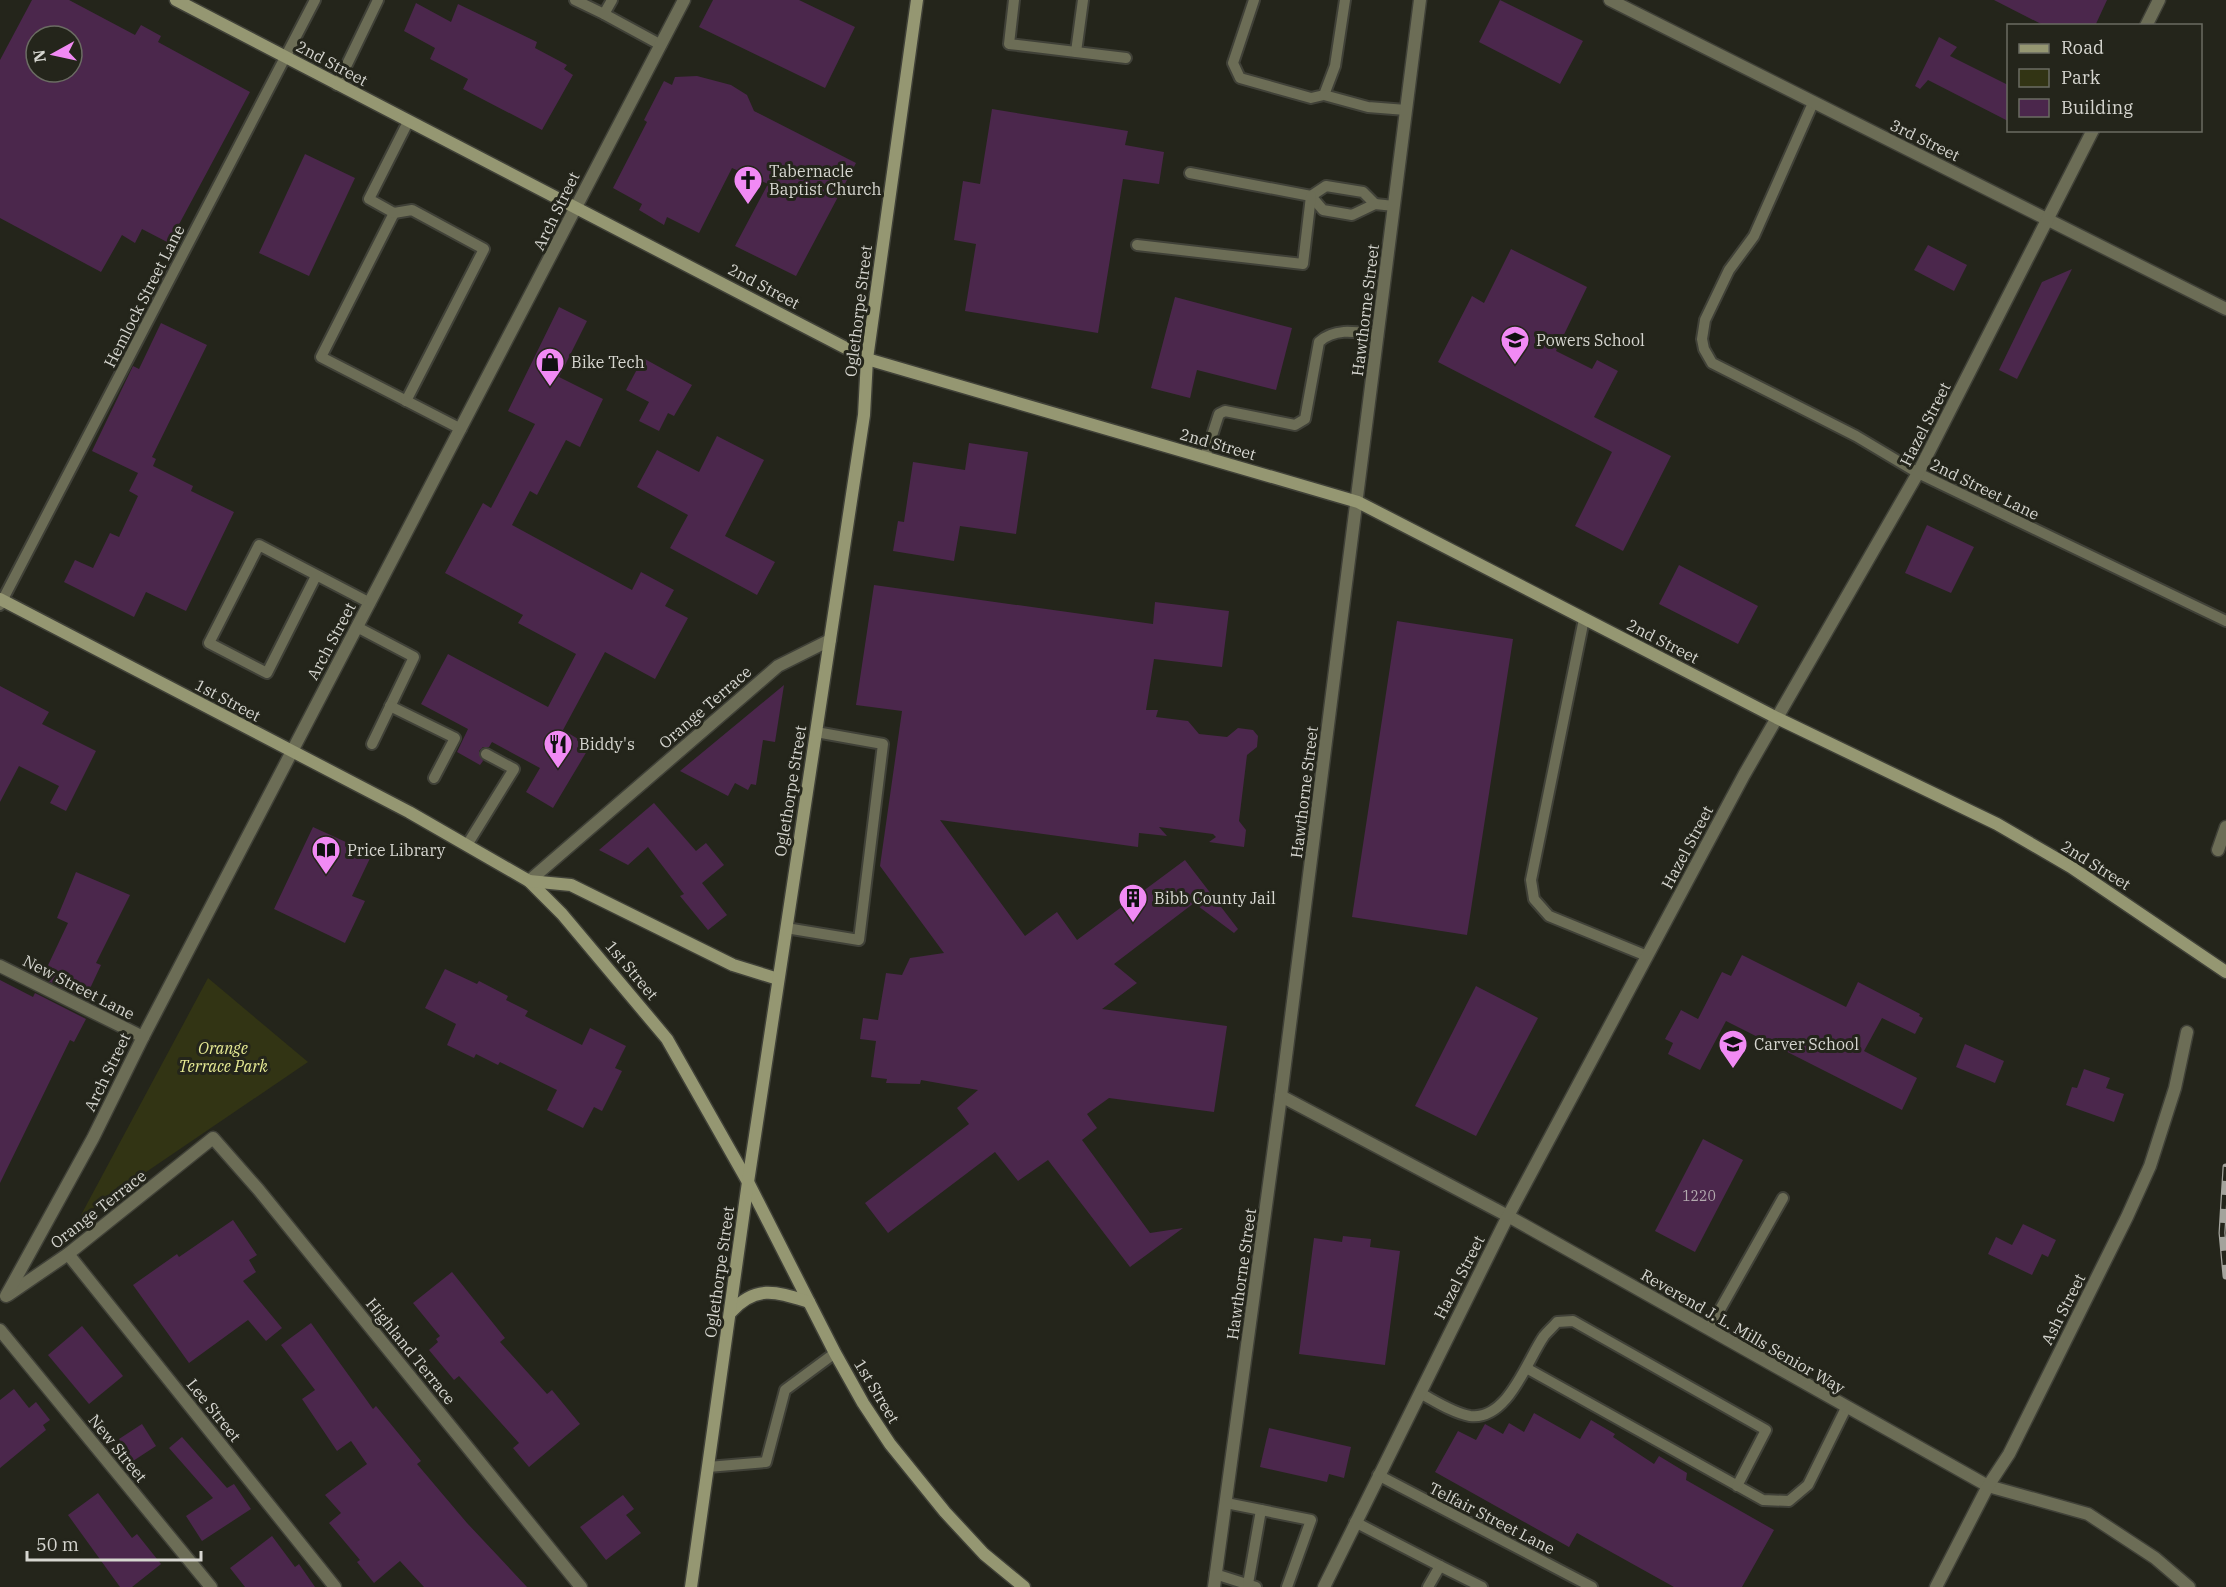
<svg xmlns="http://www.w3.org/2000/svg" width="2226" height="1587" viewBox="0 0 2226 1587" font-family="'IBM Plex Serif',serif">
<rect width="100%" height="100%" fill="#24251b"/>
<polygon fill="#323414" points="208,978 308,1062 80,1217"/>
<g fill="#4b274c" fill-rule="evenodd">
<path d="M 32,0 L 69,0 L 135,35 L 141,25 L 161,36 L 158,42 L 250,92 L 169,243 L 142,229 L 135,243 L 122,235 L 101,272 L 0,218 L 0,60 ZM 36,36 L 72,36 L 72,72 L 36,72 Z"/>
<polygon points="713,0 799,0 855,27 825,88 699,27"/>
<polygon points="1500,0 1583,41 1560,84 1479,42"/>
<polygon points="1994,0 2107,0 2095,26 2045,26"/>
<polygon points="416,3 451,22 458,4 537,42 535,48 567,65 564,69 573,75 542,130 463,89 468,79 430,59 435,48 404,31"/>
<polygon points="1939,37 1957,47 1950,56 2008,85 2008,121 1928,80 1920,89 1915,86"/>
<polygon points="697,76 731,85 747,95 754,111 856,163 796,276 735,246 768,184 732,168 699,233 667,217 664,225 639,210 642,204 613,188 647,122 644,120 664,81 672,85 675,77"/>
<polygon points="992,109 1128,131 1125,145 1164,152 1159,184 1123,179 1098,333 965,311 976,244 954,240 963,181 980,184"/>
<polygon points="305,154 355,178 309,276 259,253"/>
<polygon points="1928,245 1967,265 1954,291 1914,270"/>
<polygon points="1511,249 1587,287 1556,351 1592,369 1597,360 1618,371 1594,417 1671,456 1623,551 1575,526 1612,452 1438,362 1472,296 1484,303"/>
<polygon points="2072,269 2017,379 1999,370 2042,282"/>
<polygon points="1175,297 1292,328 1276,390 1197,370 1190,398 1151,388"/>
<polygon points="559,307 587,321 559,377 603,399 580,447 566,440 537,495 530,491 512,525 632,590 641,572 674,590 665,606 688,618 655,679 605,652 563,730 590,746 553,808 526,792 540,768 492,742 489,747 483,747 479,751 483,761 480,765 457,752 468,729 421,704 448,654 548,707 576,654 518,623 523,615 445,573 483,503 491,508 535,424 508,411"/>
<polygon points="161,323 207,345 152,457 156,459 153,466 193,486 191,491 234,512 186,611 146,592 134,617 64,582 75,560 93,568 110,533 119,537 138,496 129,491 138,473 92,451 133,366 139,369"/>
<polygon points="643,358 692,385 674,416 668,413 659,431 639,421 649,402 626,390"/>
<polygon points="717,436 764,460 725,536 775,562 757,595 670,548 688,515 637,487 657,450 699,472"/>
<polygon points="969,443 1028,452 1016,534 960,526 954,561 893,551 898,521 904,522 913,462 965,470"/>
<polygon points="1927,525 1974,547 1951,593 1905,573"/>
<polygon points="1679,565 1758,606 1738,644 1659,604"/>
<polygon points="874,585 1153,624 1155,602 1229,611 1222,667 1154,659 1146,710 1158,710 1156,717 1188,721 1199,734 1227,737 1238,728 1253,730 1258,736 1257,747 1247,755 1239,821 1246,830 1244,847 1209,842 1216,837 1213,834 1159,827 1167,836 1139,833 1138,847 940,820 1025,936 1057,912 1077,940 1185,860 1238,929 1234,933 1194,903 1114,964 1137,983 1102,1009 1227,1026 1214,1112 1109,1098 1087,1114 1097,1128 1082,1140 1150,1233 1183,1228 1130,1267 1048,1160 1018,1181 995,1152 888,1233 865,1203 969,1124 957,1108 978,1090 921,1080 920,1084 886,1083 887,1079 871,1077 876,1041 860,1039 863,1018 878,1020 886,973 902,975 910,958 944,953 880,866 902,711 856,705"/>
<polygon points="1397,621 1513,639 1467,935 1352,917"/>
<polygon points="784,685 775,742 763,740 756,785 751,784 748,790 735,783 728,796 680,771"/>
<polygon points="0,686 49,712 42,724 96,751 66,811 50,803 59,786 19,766 0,802"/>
<polygon points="654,803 696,851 706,843 724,865 702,883 727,915 708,930 680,896 684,894 648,847 628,865 599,850"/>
<polygon points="313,827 372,854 352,896 365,901 345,943 274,909"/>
<polygon points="76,872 130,895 96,963 101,965 85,999 42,978 68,923 57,918"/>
<polygon points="1742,955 1846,1007 1858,982 1920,1014 1919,1016 1923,1018 1915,1034 1882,1018 1864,1051 1917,1078 1902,1110 1726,1021 1700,1070 1668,1054 1673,1043 1665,1039 1681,1010 1698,1019 1722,972 1731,976"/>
<polygon points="445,969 477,984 479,981 508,996 506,1000 528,1011 525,1016 582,1045 590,1028 626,1046 615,1068 622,1071 602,1111 594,1107 583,1128 547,1110 557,1090 500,1062 498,1065 476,1054 474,1058 447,1045 456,1024 425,1008"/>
<polygon points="0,980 33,997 35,993 86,1019 74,1042 70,1040 0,1183"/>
<polygon points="1476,986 1538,1018 1476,1136 1415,1106"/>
<polygon points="1965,1044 2004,1061 1995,1083 1956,1067"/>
<polygon points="2084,1069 2110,1078 2106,1088 2124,1094 2114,1122 2066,1105 2072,1087 2077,1088"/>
<polygon points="1703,1139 1743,1160 1695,1252 1655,1231"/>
<polygon points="233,1220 257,1255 249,1260 256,1272 243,1281 282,1328 266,1341 248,1320 189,1363 133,1285 177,1254 179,1257"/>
<polygon points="2023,1224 2056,1240 2048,1257 2042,1254 2032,1275 1988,1254 1996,1237 2012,1245"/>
<polygon points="1343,1236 1371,1239 1370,1247 1400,1251 1385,1365 1299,1354 1314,1238 1342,1242"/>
<polygon points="452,1272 505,1338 500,1342 547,1394 552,1390 580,1424 529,1467 513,1448 519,1443 459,1376 454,1380 429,1350 438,1342 436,1339 440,1336 413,1303"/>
<polygon points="311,1323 373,1409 376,1406 421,1461 417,1464 467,1523 527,1587 424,1587 400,1561 374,1583 357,1562 360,1560 329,1523 341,1513 325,1495 367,1464 351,1441 337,1451 302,1399 315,1390 281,1345"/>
<polygon points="82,1326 123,1376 89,1404 48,1355"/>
<polygon points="14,1389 29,1408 36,1402 50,1420 43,1425 46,1430 0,1468 0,1400"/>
<polygon points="1534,1413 1580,1439 1591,1420 1615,1434 1613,1437 1654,1464 1659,1456 1687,1473 1686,1480 1774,1530 1742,1587 1674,1587 1577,1533 1569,1547 1435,1472 1458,1431 1476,1440 1485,1424 1503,1434 1509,1423 1524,1432"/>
<polygon points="142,1424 156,1446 133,1461 119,1439"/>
<polygon points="1269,1428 1351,1447 1344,1478 1329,1474 1327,1482 1260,1467"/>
<polygon points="182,1437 227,1488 234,1484 251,1509 202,1541 186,1516 213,1498 169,1448"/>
<polygon points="98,1493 132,1538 137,1534 161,1564 132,1587 120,1587 68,1515"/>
<polygon points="623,1495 634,1509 626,1515 641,1533 606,1560 580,1527"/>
<polygon points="272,1536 295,1567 299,1564 315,1587 245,1587 230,1568"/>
</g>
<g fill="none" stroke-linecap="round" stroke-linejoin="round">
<g stroke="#404138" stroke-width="14">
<g id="lane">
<polyline points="575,0 604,14"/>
<polyline points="612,0 604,14 661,45"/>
<polyline points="1014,0 1009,44 1076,52 1083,0"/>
<polyline points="1254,0 1233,63 1240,78 1311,98 1324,95 1335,66 1345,0"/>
<polyline points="1076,52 1126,58"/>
<polyline points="337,85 378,0"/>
<polyline points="1324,95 1368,107 1406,110"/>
<polyline points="1813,103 1754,236 1729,270 1705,320 1702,339 1704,349 1712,363 1856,436 1918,473 2226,621"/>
<polyline points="408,122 369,199 394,213 321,357 461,429"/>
<polyline points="1190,173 1311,196 1323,210 1352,215 1375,204 1394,206"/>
<polyline points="1311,196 1326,186 1363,192 1375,204"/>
<polyline points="394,213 412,210 484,249 406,401"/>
<polyline points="1137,245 1303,264 1311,196"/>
<path d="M 1205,457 L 1219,414 L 1225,411 L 1295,425 L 1305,419 L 1319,342 C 1335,327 1357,332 1378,335"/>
<polyline points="316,576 267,673 209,643 259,545 370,603"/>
<polyline points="0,605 315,0"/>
<polyline points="1584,619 1531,880 1534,899 1549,916 1647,956"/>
<polyline points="357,627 414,657 372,744"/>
<polyline points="390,706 455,738 434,778"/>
<polyline points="467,845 514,769 486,754"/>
<polyline points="786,928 859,940 883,744 816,732"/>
<polyline points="1709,1329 1783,1198"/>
<polyline points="1528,1369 1763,1500 1789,1501 1808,1485 1846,1408"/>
<path d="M 1420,1393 C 1435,1401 1453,1413 1470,1416 C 1508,1421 1527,1360 1544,1336 C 1548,1331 1553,1327 1557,1322 L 1573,1321 L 1766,1430 L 1737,1486"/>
<polyline points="708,1467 766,1462 785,1390 835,1353"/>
<polyline points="1378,1475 1592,1587"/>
<polyline points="1226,1503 1311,1520 1287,1587"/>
<polyline points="1355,1522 1440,1566 1428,1587"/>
<polyline points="1440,1566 1482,1587"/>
<polyline points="1215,1574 1256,1587"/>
<polyline points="1248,1584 1261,1510"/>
</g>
</g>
<g stroke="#404138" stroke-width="15">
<g id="street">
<polyline points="1610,0 2226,309"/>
<polyline points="2146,26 2159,0"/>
<polyline points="2218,850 2226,827"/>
<polyline points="529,881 778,666 830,640"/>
<polyline points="0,966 143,1037"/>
<polyline points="1281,1096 1508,1216 1988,1486 2088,1514 2155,1558 2189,1587"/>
<polyline points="68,1254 335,1587"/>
<polyline points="8,1295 68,1254 213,1138 258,1189 581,1587"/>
<polyline points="6,1296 93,1138 143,1037 684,0"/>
<polyline points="0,1330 211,1587"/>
<polyline points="1214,1587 1281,1096 1420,0"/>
<polyline points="1324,1587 1508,1216 1744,775 1918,473 2093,130"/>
<polyline points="1936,1587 1988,1486 2009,1454 2127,1217 2150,1166 2175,1088 2187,1032"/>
</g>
</g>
<g stroke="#404138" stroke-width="15">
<g id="secondary">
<polyline points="176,0 867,359 1358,502 1777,718 1997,824 2071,867 2226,972"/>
<polyline points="0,599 409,812 529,881 562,914 667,1039 748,1182 835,1353 863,1403 890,1444 945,1512 984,1554 1024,1587"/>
<polyline points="529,881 571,885 733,965 778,979"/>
<path d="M 731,1312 C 756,1284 777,1292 809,1302"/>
<polyline points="691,1587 748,1182 864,415 867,359 917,0"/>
</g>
</g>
<use href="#lane" stroke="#6c6d56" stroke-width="10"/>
<use href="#street" stroke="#6c6d56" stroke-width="12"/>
<use href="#secondary" stroke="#959772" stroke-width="12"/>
<g stroke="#a3a39c" stroke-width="7">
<polyline id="rail" points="2226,1167 2222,1233 2226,1276"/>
</g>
<use href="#rail" stroke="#24251b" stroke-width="4.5" stroke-dasharray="14" stroke-linecap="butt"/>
</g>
<defs>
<g id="church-pin" transform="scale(1.5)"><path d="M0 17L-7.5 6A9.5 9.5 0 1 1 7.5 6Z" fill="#f18af4" stroke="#24251b"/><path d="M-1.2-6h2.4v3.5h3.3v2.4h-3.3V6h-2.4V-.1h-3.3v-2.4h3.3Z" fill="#111"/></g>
<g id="school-pin" transform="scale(1.5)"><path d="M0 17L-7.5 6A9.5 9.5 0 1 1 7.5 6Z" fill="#f18af4" stroke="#24251b"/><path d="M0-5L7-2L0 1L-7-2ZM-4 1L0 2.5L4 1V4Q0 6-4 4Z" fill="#111"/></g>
<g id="shop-pin" transform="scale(1.5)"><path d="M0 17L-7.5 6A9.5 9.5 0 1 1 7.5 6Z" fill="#f18af4" stroke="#24251b"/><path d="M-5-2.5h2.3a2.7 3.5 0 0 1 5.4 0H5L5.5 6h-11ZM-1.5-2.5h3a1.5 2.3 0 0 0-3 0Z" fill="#111"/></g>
<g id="restaurant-pin" transform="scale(1.5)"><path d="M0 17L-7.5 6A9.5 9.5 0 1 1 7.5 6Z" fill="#f18af4" stroke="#24251b"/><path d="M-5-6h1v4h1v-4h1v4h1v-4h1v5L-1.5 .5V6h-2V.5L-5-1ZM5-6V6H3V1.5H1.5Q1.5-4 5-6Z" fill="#111"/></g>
<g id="library-pin" transform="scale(1.5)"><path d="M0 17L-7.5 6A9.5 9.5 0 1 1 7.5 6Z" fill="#f18af4" stroke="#24251b"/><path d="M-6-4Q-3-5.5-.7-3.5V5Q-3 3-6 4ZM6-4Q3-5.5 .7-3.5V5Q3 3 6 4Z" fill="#111"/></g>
<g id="building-pin" transform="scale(1.5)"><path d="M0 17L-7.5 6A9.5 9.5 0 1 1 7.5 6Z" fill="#f18af4" stroke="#24251b"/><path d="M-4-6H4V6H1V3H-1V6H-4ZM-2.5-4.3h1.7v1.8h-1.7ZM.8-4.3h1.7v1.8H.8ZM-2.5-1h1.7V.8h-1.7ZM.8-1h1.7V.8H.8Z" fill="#111"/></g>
</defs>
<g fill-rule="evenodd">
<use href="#church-pin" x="748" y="180"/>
<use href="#school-pin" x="1515" y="340"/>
<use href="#shop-pin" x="550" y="362"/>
<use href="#restaurant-pin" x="558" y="744"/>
<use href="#library-pin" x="326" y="850"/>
<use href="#building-pin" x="1133" y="898"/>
<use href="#school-pin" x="1733" y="1044"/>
</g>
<g text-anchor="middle" stroke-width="6" stroke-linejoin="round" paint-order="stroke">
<g font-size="14" fill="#b3aaaf">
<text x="1699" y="1201">1220</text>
</g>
<g font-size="16" fill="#d6d6d0" stroke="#24251b">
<text transform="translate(332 63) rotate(28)" y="6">2nd Street</text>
<text transform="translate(1925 140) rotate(26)" y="6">3rd Street</text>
<text transform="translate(556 211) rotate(-64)" y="6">Arch Street</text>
<text transform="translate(764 286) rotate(28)" y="6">2nd Street</text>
<text transform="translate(144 296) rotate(-63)" y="6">Hemlock Street Lane</text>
<text transform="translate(1365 310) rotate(-83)" y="6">Hawthorne Street</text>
<text transform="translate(858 311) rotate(-83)" y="6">Oglethorpe Street</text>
<text transform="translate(1925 424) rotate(-63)" y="6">Hazel Street</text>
<text transform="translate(1218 444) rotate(16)" y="6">2nd Street</text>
<text transform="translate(1985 489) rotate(26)" y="6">2nd Street Lane</text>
<text transform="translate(331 641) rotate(-62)" y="6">Arch Street</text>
<text transform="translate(1663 641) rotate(27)" y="6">2nd Street</text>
<text transform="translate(228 700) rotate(28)" y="6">1st Street</text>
<text transform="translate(705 707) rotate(-41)" y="6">Orange Terrace</text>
<text transform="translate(790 791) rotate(-81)" y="6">Oglethorpe Street</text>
<text transform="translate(1304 792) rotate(-83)" y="6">Hawthorne Street</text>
<text transform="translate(1687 847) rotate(-62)" y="6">Hazel Street</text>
<text transform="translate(2096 865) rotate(32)" y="6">2nd Street</text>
<text transform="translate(632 970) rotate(50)" y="6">1st Street</text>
<text transform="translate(79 987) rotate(27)" y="6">New Street Lane</text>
<text transform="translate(107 1072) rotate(-64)" y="6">Arch Street</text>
<text transform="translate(98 1209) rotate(-38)" y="6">Orange Terrace</text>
<text transform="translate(719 1272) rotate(-82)" y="6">Oglethorpe Street</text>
<text transform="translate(1241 1274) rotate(-82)" y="6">Hawthorne Street</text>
<text transform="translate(1459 1277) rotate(-63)" y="6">Hazel Street</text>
<text transform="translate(2063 1309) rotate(-63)" y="6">Ash Street</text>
<text transform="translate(1743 1331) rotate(30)" y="6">Reverend J. L. Mills Senior Way</text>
<text transform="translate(411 1351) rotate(51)" y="6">Highland Terrace</text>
<text transform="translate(877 1391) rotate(59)" y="6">1st Street</text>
<text transform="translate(214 1410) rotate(51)" y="6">Lee Street</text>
<text transform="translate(118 1448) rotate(51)" y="6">New Street</text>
<text transform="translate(1492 1518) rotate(27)" y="6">Telfair Street Lane</text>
</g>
<g font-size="16" fill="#d6d6d0" stroke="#24251b" text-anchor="start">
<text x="769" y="177">Tabernacle<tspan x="769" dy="18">Baptist Church</tspan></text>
<text x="1536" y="346">Powers School</text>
<text x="571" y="368">Bike Tech</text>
<text x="579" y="750">Biddy's</text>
<text x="347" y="856">Price Library</text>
<text x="1154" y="904">Bibb County Jail</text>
<text x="1754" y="1050">Carver School</text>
</g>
<g font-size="16" font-style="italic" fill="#e6ea94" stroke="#24251b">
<text x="223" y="1054">Orange<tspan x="223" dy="18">Terrace Park</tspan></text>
</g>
</g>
<rect x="2007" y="24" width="195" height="108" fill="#24251b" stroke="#6b6c63" stroke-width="1.5"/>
<rect x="2019" y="44" width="30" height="9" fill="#959772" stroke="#6b6c63" stroke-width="1.5"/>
<text x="2061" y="54" font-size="18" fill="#d6d6d0">Road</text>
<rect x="2019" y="69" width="30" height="18" fill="#323414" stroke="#6b6c63" stroke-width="1.5"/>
<text x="2061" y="84" font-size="18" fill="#d6d6d0">Park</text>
<rect x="2019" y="99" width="30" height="18" fill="#4b274c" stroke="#6b6c63" stroke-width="1.5"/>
<text x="2061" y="114" font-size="18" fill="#d6d6d0">Building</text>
<g transform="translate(54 54) rotate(262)"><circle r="28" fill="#24251b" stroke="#6b6c63" stroke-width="1.5"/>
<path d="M0-4.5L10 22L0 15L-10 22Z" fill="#f18af4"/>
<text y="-9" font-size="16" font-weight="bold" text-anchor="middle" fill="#d6d6d0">N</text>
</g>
<path d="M27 1551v9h174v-9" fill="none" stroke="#d6d6d0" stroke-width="3"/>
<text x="36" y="1551" font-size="18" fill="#d6d6d0" stroke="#24251b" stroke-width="4.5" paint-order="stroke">50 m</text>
</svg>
